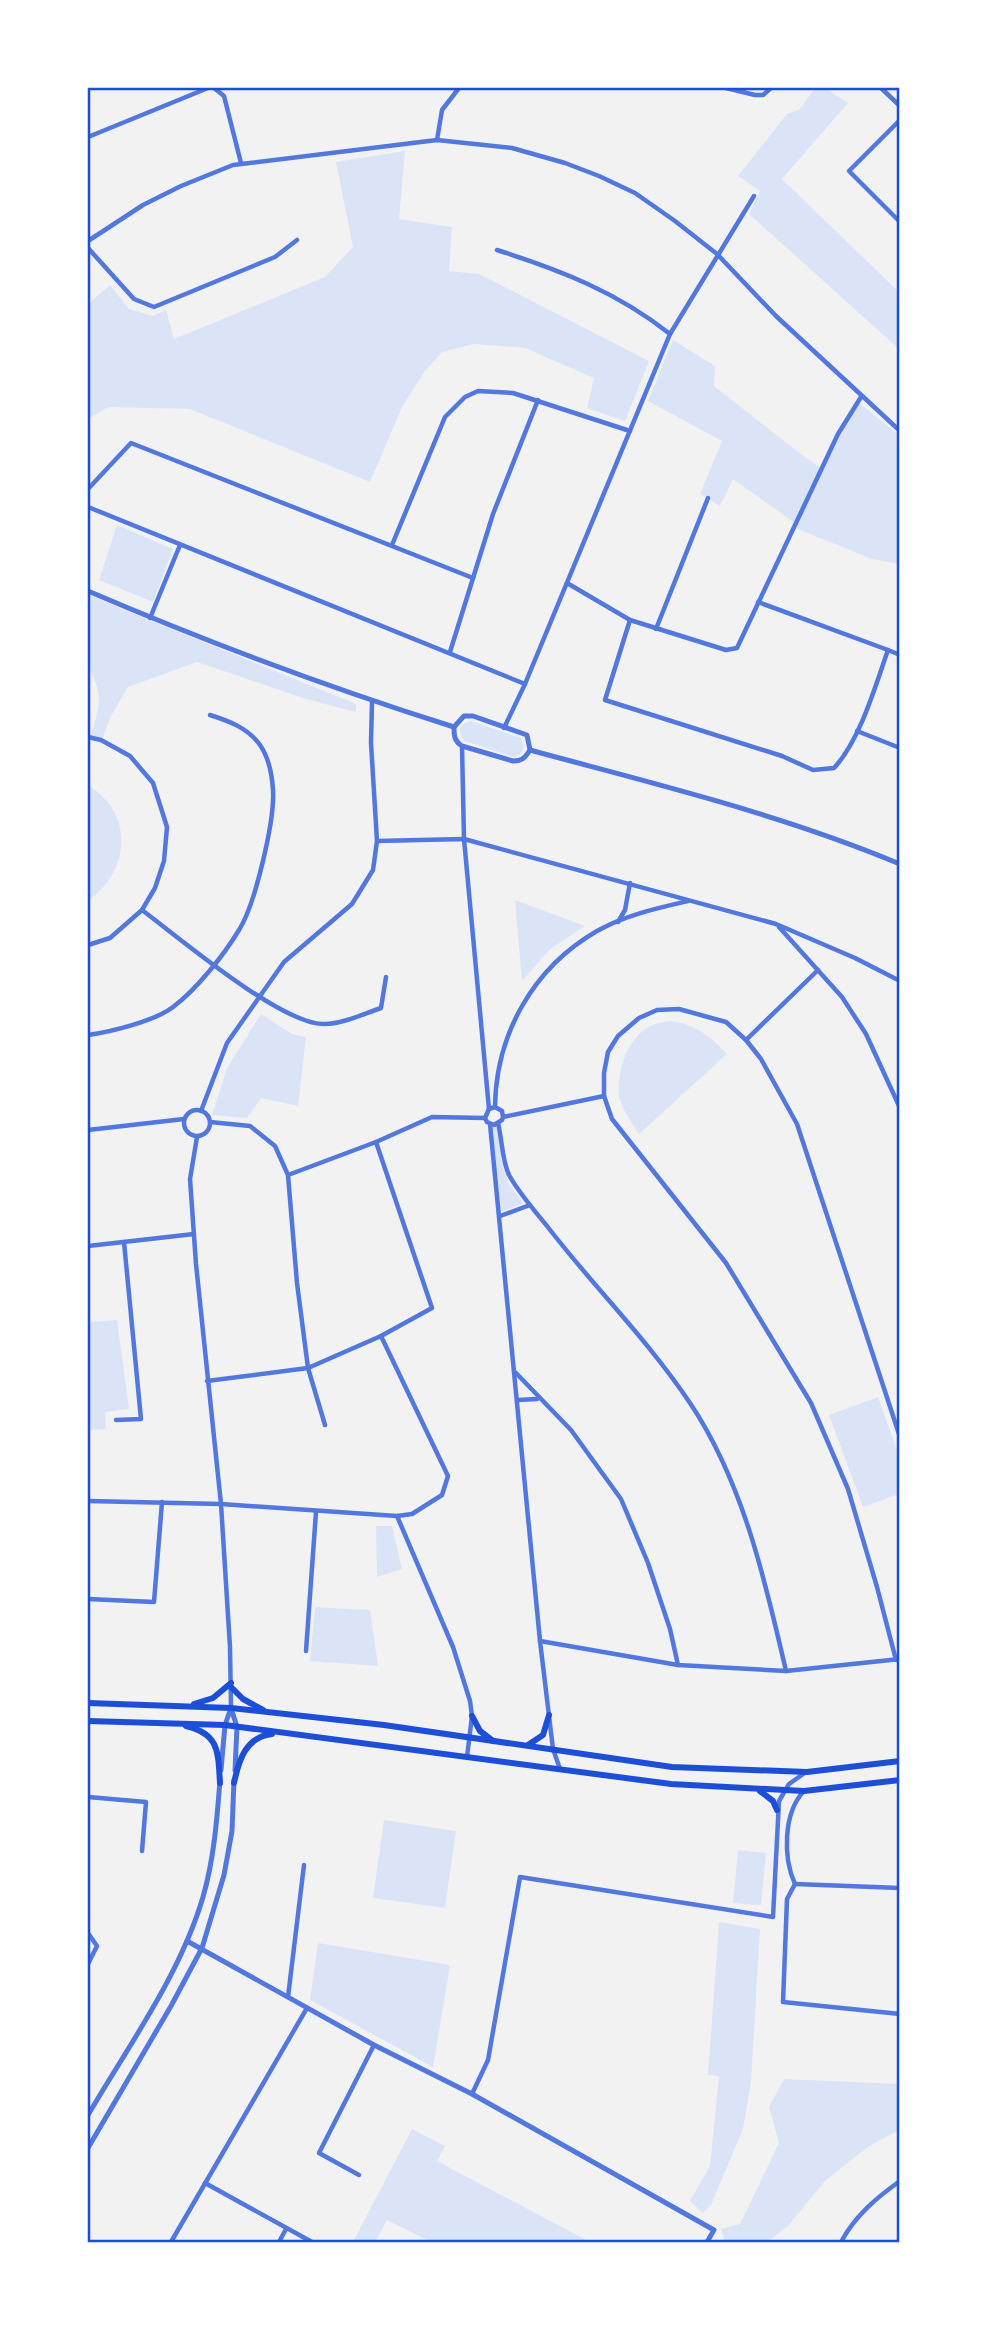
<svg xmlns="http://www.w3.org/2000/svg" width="987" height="2330" viewBox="0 0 987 2330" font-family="'DejaVu Sans',sans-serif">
<rect width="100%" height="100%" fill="#f2f2f2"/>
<g fill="#dbe4f7">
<polygon points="815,88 825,88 848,103 782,179 899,292 899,349 749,214 760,191 738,176 787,114 800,109"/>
<polygon points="405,151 399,219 452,227 449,271 479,274 649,361 625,421 587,408 594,378 525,348 474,344 442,352 424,372 402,407 370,482 190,409 108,407 88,419 88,304 110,285 129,309 153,316 166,310 174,339 325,277 353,247 336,162"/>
<polygon points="673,340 715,366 714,386 802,455 821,468 858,402 899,435 899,564 872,559 793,527 795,523 733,479 720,506 700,494 722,441 648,401"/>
<polygon points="117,525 173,549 153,602 99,580"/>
<path d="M 88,595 L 356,704 L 356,712 L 306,699 L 197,662 L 128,687 L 111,716 L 102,739 L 91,735 C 100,706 104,695 88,667 Z"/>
<polygon points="471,721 521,738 524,746 521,754 514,757 465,741 461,737 460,729 463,724"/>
<path d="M 88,785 C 134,814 131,870 88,901 Z"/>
<polygon points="515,900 585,926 550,949 522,981"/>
<polygon points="261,1014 292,1034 306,1037 298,1106 261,1098 247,1118 212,1115 227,1068"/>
<path d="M 670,1021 C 695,1024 710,1036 727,1054 L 639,1134 C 632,1123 624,1113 620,1100 C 615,1077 625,1044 644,1030 C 651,1024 662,1022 670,1021 Z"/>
<polygon points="497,1126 508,1183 523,1203 501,1212 492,1127"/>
<polygon points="117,1320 129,1409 105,1412 106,1429 88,1430 88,1322"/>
<polygon points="878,1397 899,1456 899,1494 863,1507 829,1415"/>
<polygon points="376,1526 392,1526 402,1569 377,1577"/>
<polygon points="315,1607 370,1610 378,1666 310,1661"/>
<polygon points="384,1820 456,1831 445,1908 373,1898"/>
<polygon points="738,1850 766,1853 761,1905 733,1903"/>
<polygon points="719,1922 760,1929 751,2082 743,2129 711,2205 703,2213 690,2201 710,2166 719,2076 708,2075"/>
<polygon points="318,1943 450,1965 433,2067 310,2000"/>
<polygon points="784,2079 899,2084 899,2130 869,2146 825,2181 788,2226 767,2242 725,2242 721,2229 740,2224 779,2143 769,2107"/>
<polygon points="412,2129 445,2146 437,2161 590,2242 431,2242 387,2220 375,2242 353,2242"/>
</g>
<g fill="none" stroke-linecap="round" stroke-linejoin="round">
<g stroke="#5277de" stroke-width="4.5">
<polyline points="214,88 224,96 241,163"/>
<polyline points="726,88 755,95 763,95 771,88"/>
<polyline points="881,88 900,106"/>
<polyline points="900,120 849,171 900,222"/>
<polyline points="88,137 208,88"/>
<polyline points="437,140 442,110 459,88"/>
<polyline points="88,241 143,205 181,186 233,165 437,140 512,148 565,163 599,176 635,193 675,221 717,254 776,316 900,431"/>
<polyline points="88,248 134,299 154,307 275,257 297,240"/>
<path d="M 497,250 C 560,270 617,292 670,334"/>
<polyline points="88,489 131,443 473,578"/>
<polyline points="88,507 525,684"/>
<polyline points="392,545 445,417 465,397 478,391 513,393 630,431"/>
<polyline points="567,583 630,620 726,650 737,648 838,434 861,397"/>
<polyline points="150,618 180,545"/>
<path d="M 630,620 L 605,700 L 782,756 L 813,770 L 834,768 C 860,740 875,687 888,650 L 758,602"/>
<polyline points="656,629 708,498"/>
<polyline points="888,650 900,655"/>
<polyline points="450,652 493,514 538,400"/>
<polyline points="504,728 525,684 670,334 754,196"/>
<polyline points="857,731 900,748"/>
<polyline points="88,737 101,740 130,756 153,783 167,827 164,861 155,888 142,910 110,938 88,945"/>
<polyline points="462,746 464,839 489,1109"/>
<polyline points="377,841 464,839 776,924 855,958 900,981"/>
<path d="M 142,910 C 178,937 282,1025 324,1024 C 343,1024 363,1014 381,1008 L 386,977"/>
<polyline points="618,922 625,910 630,883"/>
<polyline points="779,927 842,997 866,1034 900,1108"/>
<path d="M 88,1035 C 110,1032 155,1021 173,1007 C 196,990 224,955 239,930 C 255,905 275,820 273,790 C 272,774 269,758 260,745 C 248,728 229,721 210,715"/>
<polyline points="746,1040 818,970"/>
<path d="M 495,1107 C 496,1034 533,968 597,931 C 625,915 658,908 688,901"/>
<circle cx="197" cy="1123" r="13"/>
<polyline points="201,1111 227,1043 253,1006 284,962 352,904 373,870 377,841 371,743 372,701"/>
<polyline points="503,1117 502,1111 495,1107 489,1109 485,1118 487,1122 494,1125 502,1120 503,1117 604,1096"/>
<polyline points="210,1122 250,1126 275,1146 288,1175 297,1283 308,1368 325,1425"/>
<path d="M 498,1123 C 502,1139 502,1160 509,1175 C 519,1193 534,1210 547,1226 C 593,1286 648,1340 690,1403 C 743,1482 765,1580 786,1671"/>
<polyline points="490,1124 540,1641 553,1749 560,1769"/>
<polyline points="88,1130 184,1119"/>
<polyline points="197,1137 190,1179 196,1264 221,1504 230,1647 231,1708"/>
<polyline points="288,1175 376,1142 432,1117 485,1118"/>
<polyline points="500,1216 530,1205"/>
<polyline points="88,1246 194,1234"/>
<polyline points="516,1373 571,1430 621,1499 648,1563 670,1629 678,1665"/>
<polyline points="207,1381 308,1368 381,1336 432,1308 376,1142"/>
<polyline points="518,1400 537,1399"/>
<polyline points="116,1420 141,1419 124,1242"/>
<polyline points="88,1501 221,1504 397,1516 412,1514 442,1495 448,1476 381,1336"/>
<polyline points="397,1516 453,1647 470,1701 472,1716 467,1757"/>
<polyline points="88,1599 154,1602 162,1502"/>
<polyline points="540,1641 678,1665 786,1671 900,1659"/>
<polyline points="306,1651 316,1512"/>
<polyline points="896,1660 877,1587 848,1489 811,1403 726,1263 612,1119 604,1096 604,1073 608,1052 618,1036 639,1018 657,1010 679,1009 726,1022 746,1040 761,1059 797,1124 900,1437"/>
<polyline points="88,1797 146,1802 142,1851"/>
<polyline points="795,1884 787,1899 783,2002 900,2014"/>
<polyline points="795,1884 900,1888"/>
<path d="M 795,1884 C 783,1858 783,1813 804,1791"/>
<polyline points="88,1933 97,1946 88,1964"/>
<polyline points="288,1997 304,1865"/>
<polyline points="472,2094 488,2060 520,1877 773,1917 779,1801 789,1784 806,1772"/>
<polyline points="359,2175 319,2153 374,2045"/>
<polyline points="205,2183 312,2242"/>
<polyline points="171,2242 307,2008"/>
<polyline points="279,2242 286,2229"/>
<path d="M 841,2242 C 855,2216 876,2198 900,2181"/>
</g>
<g stroke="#5277de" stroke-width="5">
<path d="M 88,591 C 207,642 330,688 454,727"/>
<path d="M 464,716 L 473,716 L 527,735 L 530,750 C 525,758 522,761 513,761 L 462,746 C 454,741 454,735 454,727 Z"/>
<path d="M 530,750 C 654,784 781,814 900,864"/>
<polyline points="231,1708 237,1727 235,1770"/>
<polyline points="221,1770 225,1725 231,1708"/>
<polyline points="187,1941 374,2045 472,2094 714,2230 707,2242"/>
<path d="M 88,2115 C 129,2045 180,1975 203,1897 C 214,1859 217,1819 220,1780"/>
<polyline points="88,2148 171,2006 202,1948 224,1875 232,1831 234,1780"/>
</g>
<g stroke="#1d4ed8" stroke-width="6">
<polyline points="231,1687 243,1699 263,1710"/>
<polyline points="88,1703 231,1708 384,1725 672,1767 807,1772 900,1761"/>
<polyline points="194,1704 213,1698 231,1683"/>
<polyline points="472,1716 480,1731 493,1741"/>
<polyline points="88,1721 225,1725 671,1784 804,1791 900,1780"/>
<path d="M 186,1726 C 220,1734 218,1753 220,1783"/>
<polyline points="528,1745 543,1735 549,1715"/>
<path d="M 234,1783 C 239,1759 246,1737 272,1734"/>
<polyline points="760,1791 773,1801 777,1810"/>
</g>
</g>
<rect width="987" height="2330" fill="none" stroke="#ffffff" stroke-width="178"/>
<rect x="89" y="89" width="809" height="2152" fill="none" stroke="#1d4ed8" stroke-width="2.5"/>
</svg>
